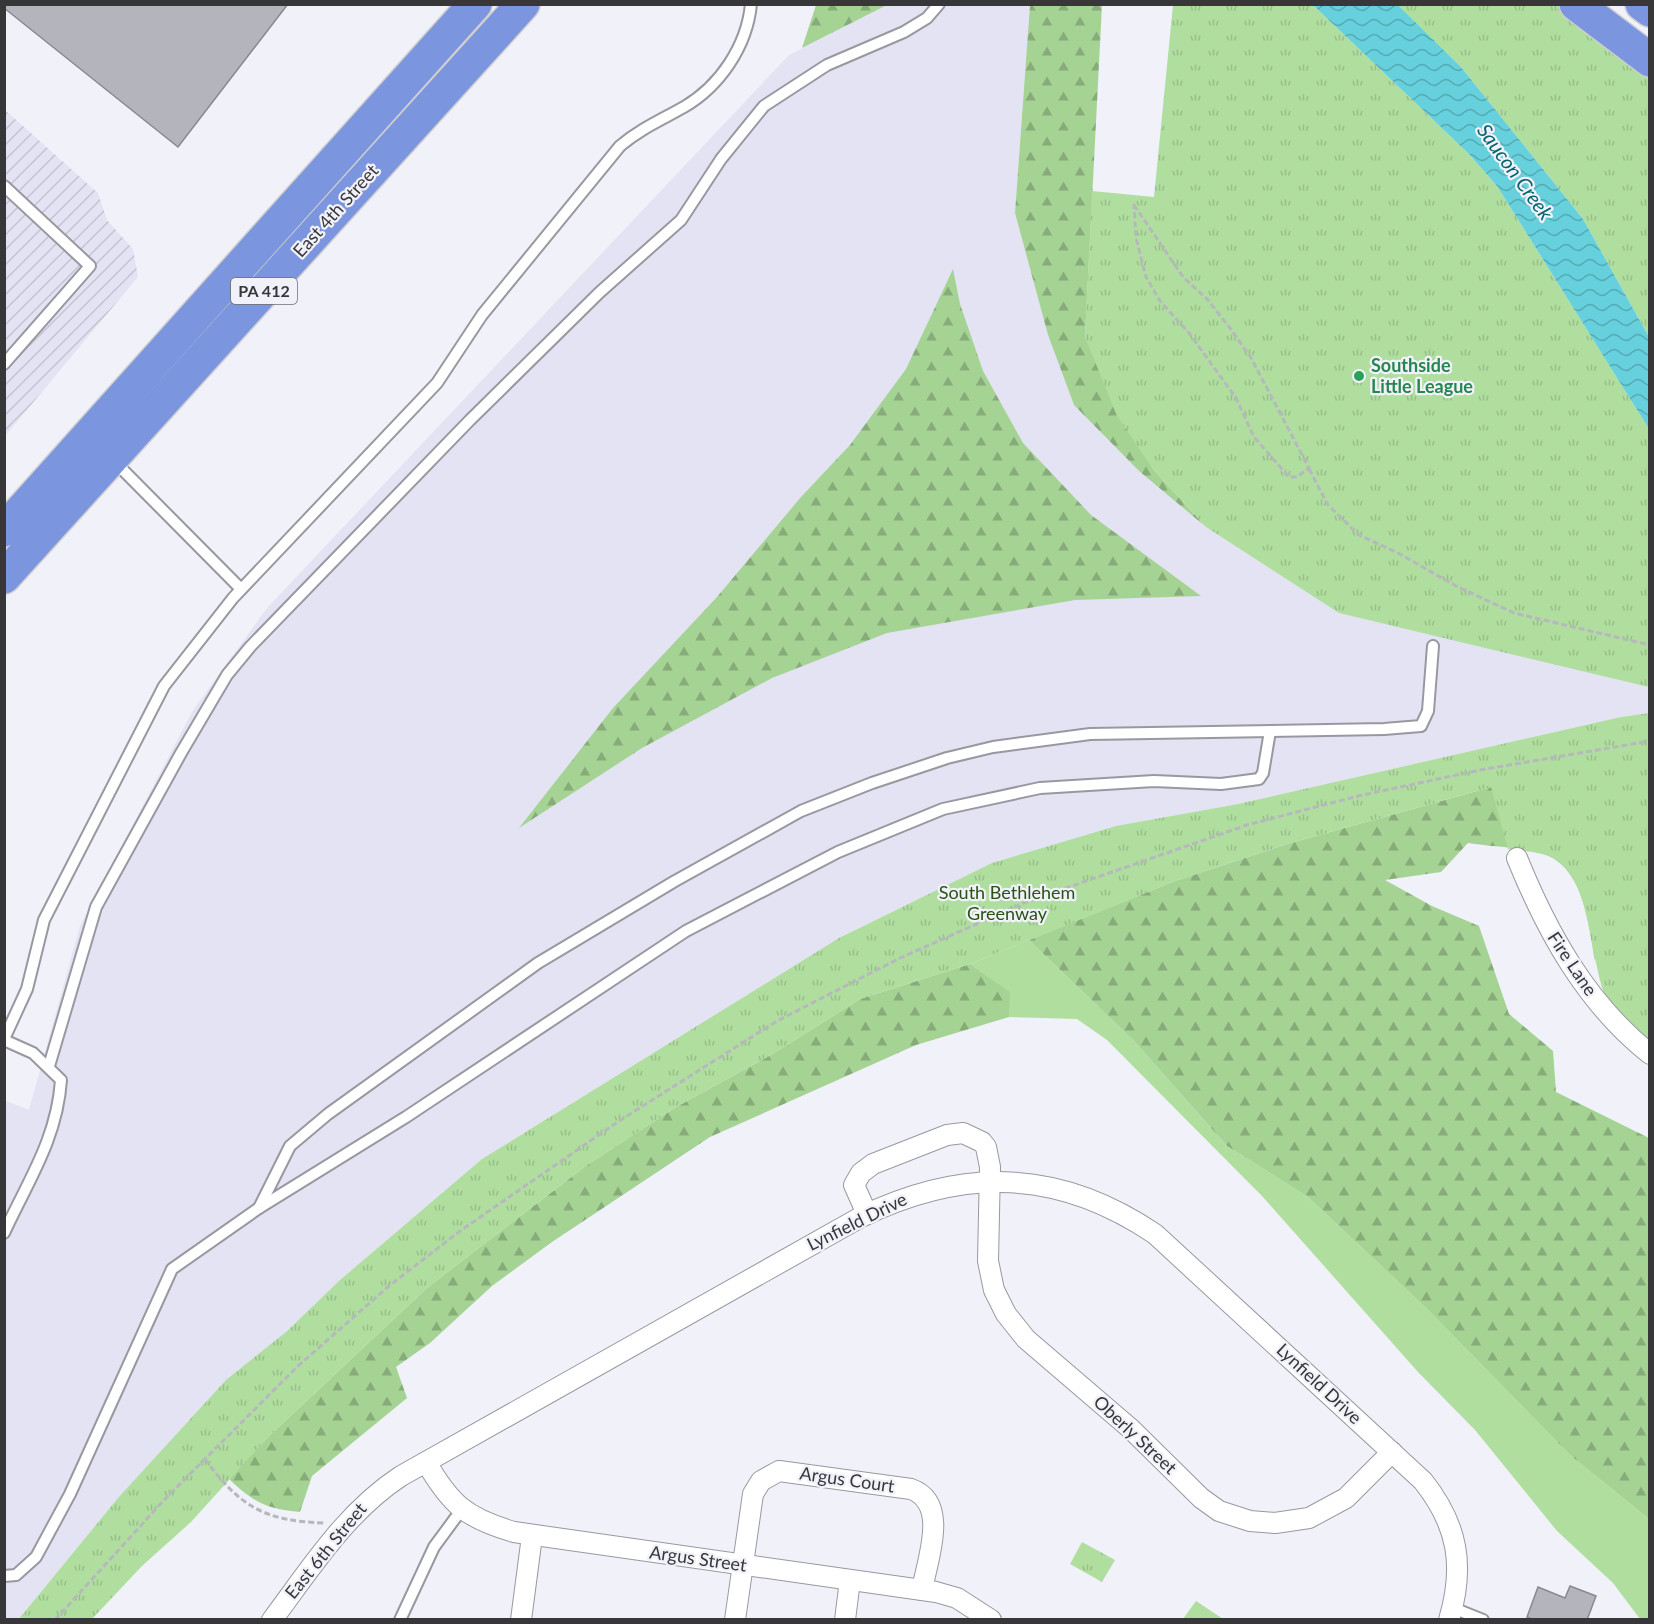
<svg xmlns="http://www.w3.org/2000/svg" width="1654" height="1624" viewBox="0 0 1654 1624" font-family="Lato,sans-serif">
<defs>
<pattern id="industrial-furrows" width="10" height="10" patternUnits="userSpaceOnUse" patternTransform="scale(1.5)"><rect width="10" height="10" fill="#e3e3f3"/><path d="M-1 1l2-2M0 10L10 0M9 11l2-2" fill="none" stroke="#c3c3d1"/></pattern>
<pattern id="forest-firs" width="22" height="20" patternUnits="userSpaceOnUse" patternTransform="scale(1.5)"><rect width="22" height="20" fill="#a5d394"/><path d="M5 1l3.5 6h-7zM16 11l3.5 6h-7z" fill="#87ac7a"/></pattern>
<pattern id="park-tufts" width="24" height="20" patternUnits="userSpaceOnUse" patternTransform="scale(1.5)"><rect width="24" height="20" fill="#b0de9f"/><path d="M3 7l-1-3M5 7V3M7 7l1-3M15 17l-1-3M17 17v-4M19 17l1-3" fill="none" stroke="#98bf8a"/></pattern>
<pattern id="water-waves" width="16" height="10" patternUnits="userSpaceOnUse" patternTransform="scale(1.5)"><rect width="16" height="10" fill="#66d0dc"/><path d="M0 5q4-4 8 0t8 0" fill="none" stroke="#55aab3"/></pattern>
</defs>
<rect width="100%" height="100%" fill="#f1f1fa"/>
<polygon fill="#e3e3f3" points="887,5 1030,5 1015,213 1048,335 1074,405 1139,471 1206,527 1339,613 1636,683 1649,687 1649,713 1621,717 1238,804 1116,826 992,863 839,938 482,1159 340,1280 286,1332 118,1498 18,1620 4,1619 4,1100 29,1110 80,926 192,712 267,608 789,55"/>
<polygon fill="url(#industrial-furrows)" points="5,110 98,193 107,220 133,249 138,277 5,436"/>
<g fill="#b0de9f">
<polygon points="1029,940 1135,1042 1227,1146 1308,1197 1427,1309 1570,1455 1649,1519 1649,1619 1640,1619 1613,1583 1557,1531 1475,1430 1418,1372 1262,1196 1107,1040 1077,1019 1009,1017 1009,992 970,964"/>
<polygon points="1196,1601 1223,1619 1183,1619"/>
</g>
<g fill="url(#forest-firs)">
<polygon points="816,5 816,4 887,5 802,48"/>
<polygon points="1030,5 1102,5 1085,337 1153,469 1206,527 1139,471 1074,405 1048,335 1015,213"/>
<polygon points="953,269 960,304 983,371 1023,443 1091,515 1201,596 1075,600 887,633 772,678 642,748 519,828 613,708 717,597 801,497 850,445 906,369"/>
<path d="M 1614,763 L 1595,961 C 1589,927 1584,869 1546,855 C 1523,847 1492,847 1468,843 L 1441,872 L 1385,880 L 1432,906 L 1479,926 L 1509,1014 L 1553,1051 L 1556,1092 L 1649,1138 L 1649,1519 L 1570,1455 L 1427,1309 L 1308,1197 L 1227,1146 L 1135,1042 L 1029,940 L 1175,881 L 1287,844 L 1502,784 Z"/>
<path d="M 970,964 L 1010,992 L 1009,1017 L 916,1045 L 710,1137 L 552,1242 L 492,1286 L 430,1343 L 396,1367 L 407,1398 L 312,1476 L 300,1512 C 267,1509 253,1502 229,1479 L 267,1438 L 428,1287 L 587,1165 L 676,1107 L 771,1055 L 860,999 Z"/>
</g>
<g fill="url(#park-tufts)">
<polygon points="1173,5 1313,5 1469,154 1497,186 1649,429 1649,687 1339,613 1206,527 1153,469 1117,416 1085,337 1092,191 1154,197"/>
<polygon points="1398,5 1558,5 1649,74 1649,337 1583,219 1461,67"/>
<path d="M 1649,713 L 1649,1049 C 1637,1036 1618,1021 1609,1005 C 1590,967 1592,888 1561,863 C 1547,851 1525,852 1508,849 L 1491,787 L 1287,844 L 1175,881 L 970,964 L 860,999 L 771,1055 L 676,1107 L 587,1165 L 428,1287 L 267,1438 L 191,1522 L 142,1566 L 92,1619 L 18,1620 L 118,1498 L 226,1380 L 286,1332 L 340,1280 L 482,1159 L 839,938 L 992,863 L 1116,826 L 1238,804 L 1621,717 Z"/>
<polygon points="1082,1542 1115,1560 1102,1582 1070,1564"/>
</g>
<polygon fill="url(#water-waves)" points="1313,5 1398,5 1461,67 1583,219 1649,337 1649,429 1497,186 1469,154"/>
<g fill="#b4b4bc" stroke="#888990" stroke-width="1.5">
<polygon points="4,4 288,4 178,147 4,8"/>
<polygon points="1570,1586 1596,1596 1587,1620 1534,1620 1527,1617 1538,1587 1565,1598"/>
</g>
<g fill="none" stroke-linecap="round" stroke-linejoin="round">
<g stroke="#9898a0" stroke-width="14">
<g id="lane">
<polyline points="4,186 90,266 4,364"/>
<polyline points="115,462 241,589"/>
<path d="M 4,1039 L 27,989 L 44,920 L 164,686 L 233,598 L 437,383 L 482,315 L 620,146 C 640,129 661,120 684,107 C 720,86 747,46 751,4"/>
<path d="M 4,1040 L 33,1053 L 61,1080 C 57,1139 28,1181 4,1233"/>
<polyline points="49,1066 96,907 181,753 227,675 250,647 470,420 600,292 681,220 721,159 764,106 827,65 904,32 927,18 939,4"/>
<polyline points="259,1208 290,1146 328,1114 538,963 675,881 801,811 872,783 947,758 993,747 1090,734 1384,729 1421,726 1428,711 1433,646"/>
<polyline points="4,1576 16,1575 36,1557 70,1494 172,1269 259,1208 406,1117 686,931 838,852 943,809 1040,788 1154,781 1221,784 1259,779 1263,773 1270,731"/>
<polyline points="1453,1608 1483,1620"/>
<polyline points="400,1620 434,1547 462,1509"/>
</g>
</g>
<g stroke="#9898a0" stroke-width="22">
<g id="street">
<path d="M 1517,858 C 1547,932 1586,1003 1650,1054"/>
<polyline points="867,1214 854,1185 861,1173 873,1164 947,1135 963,1133 982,1142 986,1147 990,1167 988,1261 994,1290 1006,1314 1026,1339 1131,1429 1201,1498 1219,1511 1250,1521 1275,1523 1309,1518 1346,1498 1392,1452"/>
<path d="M 426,1462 C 451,1505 466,1518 514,1532 L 936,1592 L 957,1598 L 991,1620"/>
<path d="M 272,1620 C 311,1568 346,1512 401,1476 L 861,1217 C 964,1167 1059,1169 1155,1234 L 1423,1481 C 1458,1525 1465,1566 1449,1620"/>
<polyline points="521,1620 532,1536"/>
<path d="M 735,1620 L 753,1494 L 761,1481 L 779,1471 L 911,1489 C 950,1503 927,1560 922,1590"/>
<polyline points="845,1620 850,1580"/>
</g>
</g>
<g stroke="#cfcfd0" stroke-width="36">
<g id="highway">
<polyline points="1576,4 1650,60"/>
<polyline points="1642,4 1650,10"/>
<polyline points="4,530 475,4"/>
<polyline points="4,577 523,4"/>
</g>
</g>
<g stroke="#b7b7be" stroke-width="3" stroke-dasharray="6 3" stroke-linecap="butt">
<polygon points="1134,205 1183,277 1207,299 1230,328 1251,358 1309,468 1297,477 1289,477 1254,437 1236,398 1189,333 1160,301 1146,277 1136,238"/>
<polyline points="1309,469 1328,505 1359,535 1398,553 1456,586 1514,613 1650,645"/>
<path d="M 205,1459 C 240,1507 265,1521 324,1523"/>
<polyline points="55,1620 165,1499 298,1366 389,1286 460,1231 619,1121 777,1021 900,958 1026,902 1247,825 1358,796 1480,770 1650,741"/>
</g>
<use href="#lane" stroke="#fff" stroke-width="10"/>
<use href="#street" stroke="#fff" stroke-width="20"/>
<use href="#highway" stroke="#7b95de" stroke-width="33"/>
</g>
<circle fill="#2e9e5b" stroke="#f1f1fa" stroke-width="2" cx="1359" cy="376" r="6"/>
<g text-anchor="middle" stroke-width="4.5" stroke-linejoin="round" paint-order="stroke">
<rect fill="#f1f1fa" stroke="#6f6f74" stroke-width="1.5" x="231" y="278" width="66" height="26" rx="4.5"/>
<g font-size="16" font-weight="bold" fill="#37373a">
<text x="264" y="297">PA 412</text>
</g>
<g font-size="18" fill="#37373a" stroke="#f1f1fa">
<text transform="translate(336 211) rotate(-48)" y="6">East 4th Street</text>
<text transform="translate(1572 964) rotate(56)" y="6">Fire Lane</text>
<text transform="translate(857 1222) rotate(-26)" y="6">Lynfield Drive</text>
<text transform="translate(1319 1384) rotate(43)" y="6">Lynfield Drive</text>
<text transform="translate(1135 1435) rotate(43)" y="6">Oberly Street</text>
<text transform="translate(847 1480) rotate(8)" y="6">Argus Court</text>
<text transform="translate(326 1551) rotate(-51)" y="6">East 6th Street</text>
<text transform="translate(698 1559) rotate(8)" y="6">Argus Street</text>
</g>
<g font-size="18" font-weight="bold" fill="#27864d" stroke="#f1f1fa" text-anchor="start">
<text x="1371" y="372">Southside<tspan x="1371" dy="21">Little League</tspan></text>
</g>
<g font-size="18" fill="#275213" stroke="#f1f1fa">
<text x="1007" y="899">South Bethlehem<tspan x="1007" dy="21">Greenway</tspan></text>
</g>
<g font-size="20" font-style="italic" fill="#04646c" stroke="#f1f1fa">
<text transform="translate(1515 172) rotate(54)" y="7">Saucon Creek</text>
</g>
</g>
<rect width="1654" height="1624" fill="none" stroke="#37373a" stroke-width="12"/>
</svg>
